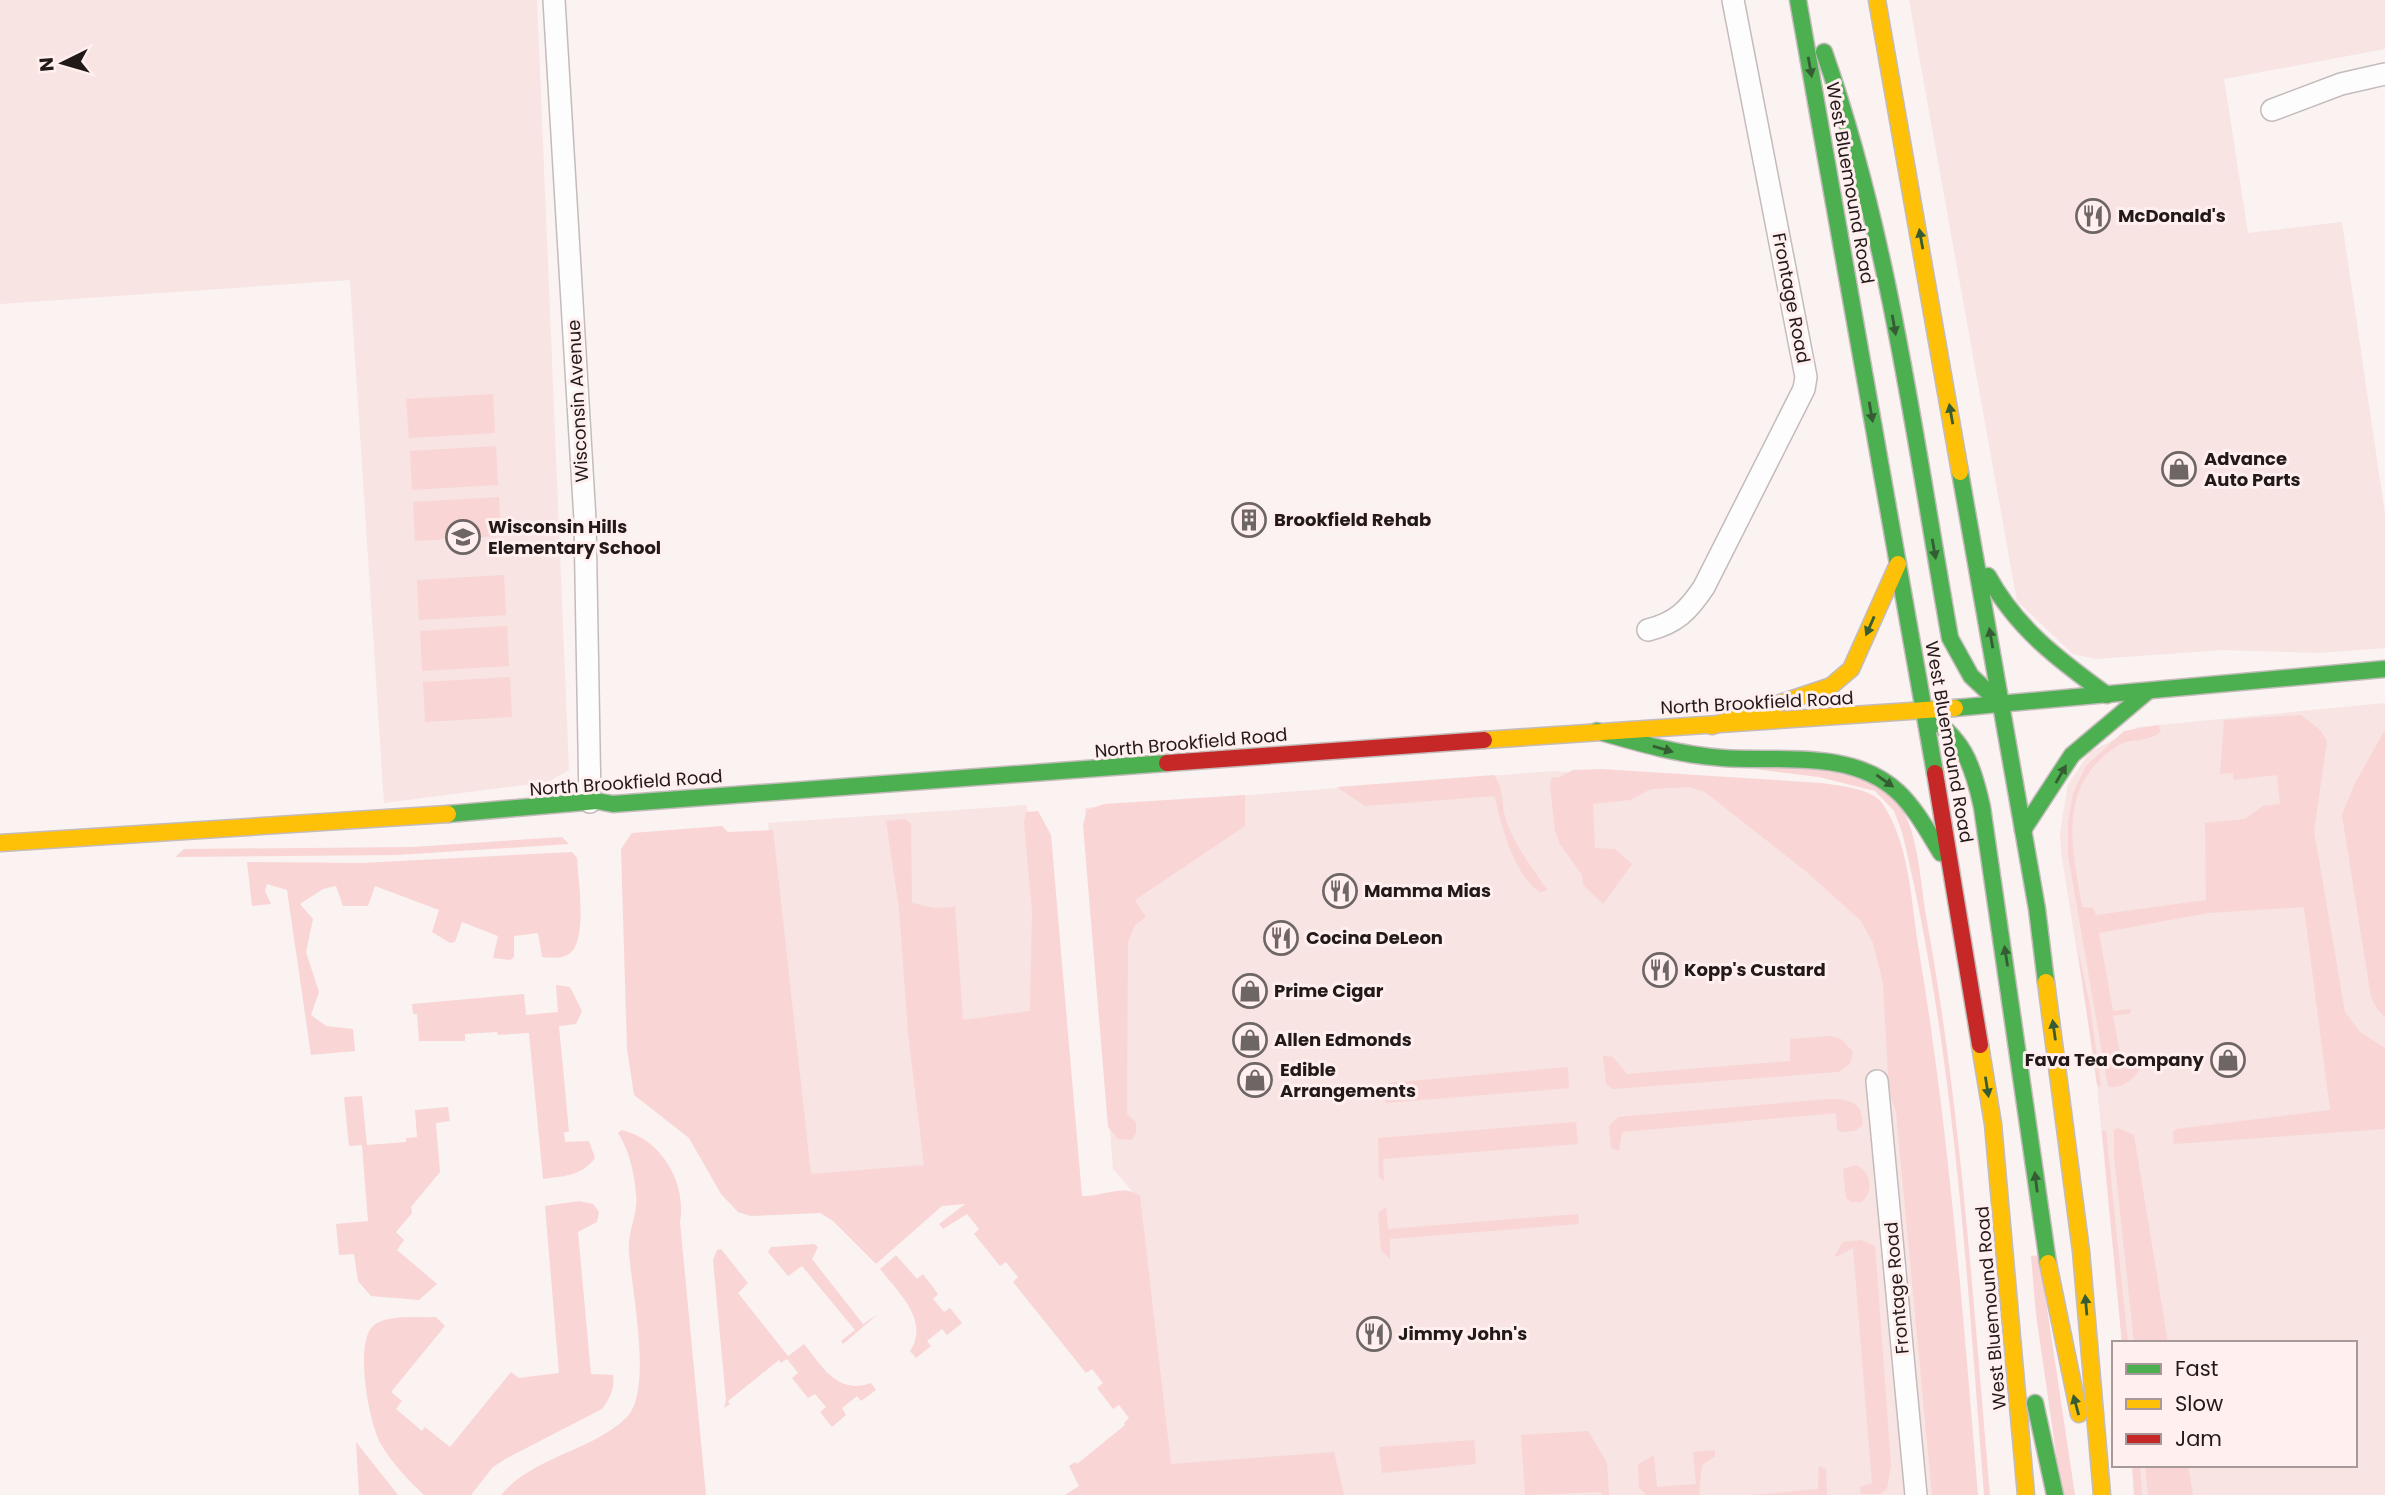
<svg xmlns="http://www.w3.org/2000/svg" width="2385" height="1495" viewBox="0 0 2385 1495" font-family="Poppins,sans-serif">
<rect width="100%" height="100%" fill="#fbf2f2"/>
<g fill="#f7e4e3">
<polygon points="0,0 537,0 569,770 548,782 384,803 350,280 0,304"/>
<polygon points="1909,0 2385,0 2385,49 2224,79 2248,233 2342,222 2385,514 2385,648 2318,653 2223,650 2095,659 2073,654 2017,601"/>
<polygon points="2385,703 2385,1495 2134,1495 2132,1465 2355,1465 2355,1343 2122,1343 2095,1065 2061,852 2060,833 2068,784 2090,752 2138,727"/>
<polygon points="1553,771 1703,780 1885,925 1942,1495 1325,1495 1168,1484 1139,1199 1113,1169 1085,808"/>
<polygon points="1027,805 1058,1191 804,1211 768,823"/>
</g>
<g fill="#f9d5d5">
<polygon points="493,394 495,433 409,438 406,399"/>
<polygon points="496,446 498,485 412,490 410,451"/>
<polygon points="499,497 501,536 415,541 413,502"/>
<polygon points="504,575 506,615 419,620 417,580"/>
<polygon points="507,626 509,666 422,671 420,631"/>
<polygon points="510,677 512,717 425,722 423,682"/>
<path d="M 2301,715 L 2320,730 L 2327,741 L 2314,831 L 2345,1012 L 2360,1032 L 2385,1048 L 2385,1129 L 2174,1144 L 2173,1132 L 2176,1129 L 2330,1110 L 2304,907 L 2208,913 L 2099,933 L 2113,1011 L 2130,1009 L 2131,1013 L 2113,1016 L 2122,1064 L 2143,1063 C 2136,1078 2124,1089 2108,1087 L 2068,855 L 2068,823 L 2073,793 L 2086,766 L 2124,731 L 2158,725 L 2161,731 C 2150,743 2131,737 2117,746 C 2056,786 2072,847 2082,907 L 2093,908 L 2096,915 L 2206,900 L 2205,823 L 2245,819 L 2263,806 L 2280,804 L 2277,775 L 2234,780 L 2233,773 L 2220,774 L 2224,720 Z"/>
<polygon points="2385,730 2385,1017 2377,1009 2371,997 2342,815 2355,783"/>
<path d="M 1791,766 C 1831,772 1876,772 1901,808 C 1918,832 1921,886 1926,916 C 1961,1107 1973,1302 1990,1495 L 1984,1495 C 1967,1275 1954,1047 1902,832 L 1894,811 L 1875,791 L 1819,777 L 1755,769 Z"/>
<path d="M 1601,769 L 1822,783 C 1839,786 1871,788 1882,803 C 1910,843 1911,903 1919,951 C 1949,1131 1963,1313 1978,1495 L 1932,1495 L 1896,1112 L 1889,1092 L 1883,983 L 1873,943 L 1861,921 L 1808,873 L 1705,792 L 1690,787 L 1651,789 L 1630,800 L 1593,804 L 1595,848 L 1615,849 L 1632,864 L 1603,904 L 1583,885 L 1582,875 L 1560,844 L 1555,831 L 1550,785 L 1552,777 L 1558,778 L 1573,770 Z"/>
<path d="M 1494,775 C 1504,788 1501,802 1505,817 C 1513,844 1532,867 1547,890 L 1540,892 C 1515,877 1500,823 1495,796 L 1365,806 L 1337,787 Z"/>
<polygon points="1245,795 1245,826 1135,900 1146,917 1135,925 1128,942 1127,1114 1136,1122 1136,1133 1131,1140 1118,1139 1108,1127 1083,825 1087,810 1104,804"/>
<path d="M 1038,811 L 1051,835 L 1082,1196 C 1102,1197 1124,1183 1140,1196 L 1171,1464 L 1334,1452 L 1344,1495 L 1065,1495 L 1079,1486 L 1069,1466 L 1075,1462 L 1077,1464 L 1125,1425 L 1124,1423 L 1129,1418 L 1119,1405 L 1113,1409 L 1097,1388 L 1103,1383 L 1092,1369 L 1086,1373 L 1013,1282 L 1018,1277 L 1006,1262 L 1000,1266 L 974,1234 L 979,1229 L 967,1214 L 943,1229 L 939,1224 L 965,1204 L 942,1206 L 876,1264 L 833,1221 L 820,1213 L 751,1216 L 738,1212 L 721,1194 L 689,1138 L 634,1095 L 627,1049 L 621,849 L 632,833 L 722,826 L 728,832 L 773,830 L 811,1174 L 924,1165 L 908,1033 L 899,908 L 886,821 L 905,819 L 911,824 L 912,903 L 934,908 L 955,907 L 963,1020 L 1030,1011 L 1032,911 L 1024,822 L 1026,812 Z"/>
<polygon points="562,837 569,844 397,855 175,857 184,849 413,847"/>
<path d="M 572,852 L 577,858 C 578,879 588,942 569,954 C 562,959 551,958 542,957 L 538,933 L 514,936 L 514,957 L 510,960 L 493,958 L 498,936 L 462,922 L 455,942 L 450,943 L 432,932 L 439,910 L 375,886 L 368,906 L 343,906 L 336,886 L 323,889 L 300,904 L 313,919 L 306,952 L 319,992 L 311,1015 L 326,1026 L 353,1029 L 355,1051 L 311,1055 L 287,890 L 267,884 L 265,891 L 271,904 L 252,906 L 247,862 L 362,863 Z"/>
<polygon points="2077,945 2090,1006 2101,1087 2097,1085"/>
<path d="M 556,985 L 570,987 L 582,1011 L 576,1024 L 559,1026 L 569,1132 L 564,1132 L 565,1142 L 589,1141 L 595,1158 C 582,1176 564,1176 543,1179 L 529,1033 L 498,1035 L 497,1032 L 465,1034 L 465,1041 L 419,1041 L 417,1014 L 413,1014 L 412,1004 L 524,994 L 526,1015 L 558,1012 Z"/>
<polygon points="1830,1036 1841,1039 1853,1052 1850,1064 1838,1072 1613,1089 1606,1084 1603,1056 1613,1057 1627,1074 1790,1061 1790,1039"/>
<polygon points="1568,1067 1569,1088 1386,1103 1383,1089 1389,1083"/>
<polygon points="362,1096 367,1145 406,1142 406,1138 417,1137 415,1110 448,1107 450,1121 436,1123 440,1172 411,1207 412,1213 396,1232 404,1240 397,1250 437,1284 419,1300 371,1296 358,1281 354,1254 339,1255 336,1224 368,1221 362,1145 349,1146 344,1097"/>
<path d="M 1829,1099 C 1850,1099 1864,1102 1862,1126 L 1854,1131 L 1841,1132 L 1837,1129 L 1836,1113 L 1622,1132 L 1619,1151 L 1611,1148 L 1609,1126 L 1618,1117 Z"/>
<polygon points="1576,1122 1578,1144 1383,1159 1384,1181 1379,1177 1378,1138"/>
<polygon points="2118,1128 2134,1135 2168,1343 2134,1343 2114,1155 2114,1130"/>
<path d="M 621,1130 C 661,1138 687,1183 680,1222 L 706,1495 L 501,1495 C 534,1456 590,1452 626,1418 C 654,1392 631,1288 629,1251 C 627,1232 639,1212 636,1194 C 634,1172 630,1152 618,1133 Z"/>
<polygon points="2102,1131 2106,1131 2128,1343 2122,1343"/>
<path d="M 1856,1165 C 1871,1172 1874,1190 1862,1202 L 1851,1202 L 1846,1198 L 1843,1169 Z"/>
<path d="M 579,1201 L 593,1204 L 599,1212 L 597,1222 L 578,1232 L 591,1374 L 613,1375 C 615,1388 610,1398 602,1409 L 507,1458 L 493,1467 L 471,1495 L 424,1495 C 410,1482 392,1463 382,1446 C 369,1426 354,1343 373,1326 C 386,1314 419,1318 436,1317 L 445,1326 L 391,1392 L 402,1401 L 396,1409 L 422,1431 L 425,1427 L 450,1447 L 511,1372 L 519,1378 L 559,1373 L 545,1206 Z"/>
<polygon points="1386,1207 1388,1229 1578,1214 1579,1224 1390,1239 1390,1259 1381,1250 1378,1213"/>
<polygon points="1861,1240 1875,1246 1891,1465 1887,1489 1880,1494 1861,1494 1860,1487 1872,1483 1853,1248 1836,1257 1835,1255 1843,1242"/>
<polygon points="814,1244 818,1247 812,1259 863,1324 878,1314 843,1344 841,1341 855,1330 802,1266 788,1276 768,1252 771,1247"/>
<path d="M 721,1249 L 748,1283 L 738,1293 L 788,1356 L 804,1344 C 823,1367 837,1395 871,1383 L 876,1390 L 861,1401 L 857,1396 L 842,1408 L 846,1415 L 832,1427 L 820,1412 L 826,1407 L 815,1394 L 808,1398 L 792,1378 L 798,1373 L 787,1359 L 781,1363 L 779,1360 L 728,1401 L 730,1404 L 724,1408 L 726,1400 L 713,1260 L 717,1250 Z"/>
<path d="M 896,1255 L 917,1279 L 923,1274 L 938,1294 L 933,1299 L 944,1312 L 950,1308 L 962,1323 L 947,1335 L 942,1329 L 927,1341 L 931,1346 L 916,1358 L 910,1351 C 930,1321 899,1293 880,1269 Z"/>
<polygon points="2039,1255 2075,1495 2062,1495 2036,1314 2031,1256"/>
<polygon points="1588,1431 1607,1463 1609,1495 1602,1495 1601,1492 1525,1495 1521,1435"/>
<polygon points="1474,1440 1476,1464 1382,1473 1379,1447"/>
<polygon points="356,1442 398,1495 359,1495"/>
<polygon points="1715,1450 1715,1456 1702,1465 1699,1495 1646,1495 1639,1487 1638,1464 1654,1455 1657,1487 1696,1484 1693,1452"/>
<polygon points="2132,1465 2140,1465 2142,1495 2134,1495"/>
<polygon points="2145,1465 2188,1465 2193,1495 2148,1495"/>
<polygon points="1819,1466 1826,1469 1827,1495 1753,1495 1818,1489"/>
</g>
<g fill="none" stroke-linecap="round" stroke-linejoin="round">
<g stroke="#c4bbbb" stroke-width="24">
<g id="street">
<polyline points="554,0 585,520 590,802"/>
<polyline points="2272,110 2341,84 2385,74"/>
<path d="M 1648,630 C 1676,623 1688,611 1704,587 L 1804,389 L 1806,377 L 1733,0"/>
<polyline points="1877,1081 1916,1495"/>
</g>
</g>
<g stroke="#c4bbbb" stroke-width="19">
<g id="fast">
<polyline points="1798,0 1935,773"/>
<path d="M 1824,52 C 1890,240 1915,442 1950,638 L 1971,676 L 2003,706"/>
<polyline points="1960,472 2037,909 2046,982"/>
<path d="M 1988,576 C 2017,629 2059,660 2107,695"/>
<polyline points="1955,708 2385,669"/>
<path d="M 1924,712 C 1963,739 1972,761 1982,807 L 2048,1263"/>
<path d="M 1597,731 C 1638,743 1680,755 1723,758 C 1780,762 1852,749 1898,792 C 1916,809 1928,832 1941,853"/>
<polyline points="448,814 597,801 613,804 1167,763"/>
<polyline points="2023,830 2072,755 2148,691"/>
<polyline points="2035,1403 2055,1495"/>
</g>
</g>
<g stroke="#c4bbbb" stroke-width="19">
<g id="slow">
<polyline points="1877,0 1960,472"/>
<polyline points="1712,726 1831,686 1851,669 1898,564"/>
<polyline points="1484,740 1955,708"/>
<polyline points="0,843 448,814"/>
<polyline points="2046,982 2081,1251 2102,1495"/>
<polyline points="1980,1045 1993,1124 2026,1495"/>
<polyline points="2048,1263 2079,1414"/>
</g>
</g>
<g stroke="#c4bbbb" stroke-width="19">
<g id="jam">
<polyline points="1167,763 1484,740"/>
<polyline points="1935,773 1980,1045"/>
</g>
</g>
<use href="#street" stroke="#fefdfd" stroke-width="21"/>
<use href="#fast" stroke="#4caf50" stroke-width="16"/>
<use href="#slow" stroke="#ffc107" stroke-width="16"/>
<use href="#jam" stroke="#c62828" stroke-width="16"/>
</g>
<defs><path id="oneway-solid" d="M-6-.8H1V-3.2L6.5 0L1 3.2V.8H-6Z" transform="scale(1.75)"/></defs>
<g fill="#355c32">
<use href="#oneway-solid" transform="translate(1810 67) rotate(80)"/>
<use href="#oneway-solid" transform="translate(1921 239) rotate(-100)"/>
<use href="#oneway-solid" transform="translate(1894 325) rotate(80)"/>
<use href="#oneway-solid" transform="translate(1871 412) rotate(80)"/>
<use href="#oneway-solid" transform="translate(1951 414) rotate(-100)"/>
<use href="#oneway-solid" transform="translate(1934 549) rotate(80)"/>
<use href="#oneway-solid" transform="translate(1870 626) rotate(114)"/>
<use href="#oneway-solid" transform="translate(1991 638) rotate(-100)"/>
<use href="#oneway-solid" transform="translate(1663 749) rotate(16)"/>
<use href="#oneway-solid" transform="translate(2061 774) rotate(-60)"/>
<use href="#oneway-solid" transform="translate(1885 781) rotate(35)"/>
<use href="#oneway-solid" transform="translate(2006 956) rotate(-99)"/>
<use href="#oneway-solid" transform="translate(2054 1030) rotate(-98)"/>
<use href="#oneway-solid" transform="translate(1987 1087) rotate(81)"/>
<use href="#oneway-solid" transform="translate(2036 1182) rotate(-97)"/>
<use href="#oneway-solid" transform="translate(2086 1305) rotate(-95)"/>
<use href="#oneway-solid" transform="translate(2076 1405) rotate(-105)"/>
</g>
<defs>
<g id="restaurant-ring" transform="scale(1.75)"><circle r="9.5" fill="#ffefee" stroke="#6e6565" stroke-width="1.5"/><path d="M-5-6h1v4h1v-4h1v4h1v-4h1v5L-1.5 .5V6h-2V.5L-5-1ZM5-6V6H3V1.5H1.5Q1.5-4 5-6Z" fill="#6e6565"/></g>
<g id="shop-ring" transform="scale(1.75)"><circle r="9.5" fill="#ffefee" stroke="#6e6565" stroke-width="1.5"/><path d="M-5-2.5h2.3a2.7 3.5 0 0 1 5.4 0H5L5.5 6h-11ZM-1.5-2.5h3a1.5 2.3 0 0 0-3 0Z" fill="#6e6565"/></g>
<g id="building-ring" transform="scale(1.75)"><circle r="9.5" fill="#ffefee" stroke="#6e6565" stroke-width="1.5"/><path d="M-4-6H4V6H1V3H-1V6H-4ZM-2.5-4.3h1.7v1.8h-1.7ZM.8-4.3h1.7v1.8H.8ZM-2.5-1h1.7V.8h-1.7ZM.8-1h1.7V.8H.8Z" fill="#6e6565"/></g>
<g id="school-ring" transform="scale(1.75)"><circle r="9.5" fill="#ffefee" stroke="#6e6565" stroke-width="1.5"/><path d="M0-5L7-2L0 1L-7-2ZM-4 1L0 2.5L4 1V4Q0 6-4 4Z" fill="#6e6565"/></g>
</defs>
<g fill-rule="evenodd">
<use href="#restaurant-ring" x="2093" y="216"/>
<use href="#shop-ring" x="2179" y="469"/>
<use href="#building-ring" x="1249" y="520"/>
<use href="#school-ring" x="463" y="537"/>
<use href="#restaurant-ring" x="1340" y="891"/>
<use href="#restaurant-ring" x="1281" y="938"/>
<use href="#restaurant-ring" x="1660" y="970"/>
<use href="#shop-ring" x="1250" y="991"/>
<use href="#shop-ring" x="1250" y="1040"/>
<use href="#shop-ring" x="2228" y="1060"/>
<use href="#shop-ring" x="1255" y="1080"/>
<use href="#restaurant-ring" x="1374" y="1334"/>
</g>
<g text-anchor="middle" stroke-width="6" stroke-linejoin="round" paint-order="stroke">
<g font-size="18" fill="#221919" stroke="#ffefee">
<text transform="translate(1850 183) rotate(80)" y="6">West Bluemound Road</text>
<text transform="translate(1791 298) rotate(79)" y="6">Frontage Road</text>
<text transform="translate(578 401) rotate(-93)" y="6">Wisconsin Avenue</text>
<text transform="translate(1757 703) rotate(-3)" y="6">North Brookfield Road</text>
<text transform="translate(1949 742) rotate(80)" y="6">West Bluemound Road</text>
<text transform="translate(1191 743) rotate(-5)" y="6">North Brookfield Road</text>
<text transform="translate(626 783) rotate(-4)" y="6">North Brookfield Road</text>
<text transform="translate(1897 1288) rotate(-95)" y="6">Frontage Road</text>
<text transform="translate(1991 1308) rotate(-95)" y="6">West Bluemound Road</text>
</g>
<g font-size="18" font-weight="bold" fill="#221919" stroke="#ffefee" text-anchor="start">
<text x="2118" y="222">McDonald's</text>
<text x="2204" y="465">Advance<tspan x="2204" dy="21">Auto Parts</tspan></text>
<text x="1274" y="526">Brookfield Rehab</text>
<text x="488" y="533">Wisconsin Hills<tspan x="488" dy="21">Elementary School</tspan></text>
<text x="1364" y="897">Mamma Mias</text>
<text x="1306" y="944">Cocina DeLeon</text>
<text x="1684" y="976">Kopp's Custard</text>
<text x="1274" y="997">Prime Cigar</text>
<text x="1274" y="1046">Allen Edmonds</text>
<text x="2204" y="1066" text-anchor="end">Fava Tea Company</text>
<text x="1280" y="1076">Edible<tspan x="1280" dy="21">Arrangements</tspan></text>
<text x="1398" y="1340">Jimmy John's</text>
</g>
</g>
<rect x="2112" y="1341" width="245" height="126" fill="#ffefee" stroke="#a79999" stroke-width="2"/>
<rect x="2126" y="1364" width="35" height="10" fill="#4caf50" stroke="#a79999" stroke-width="2"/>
<text x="2175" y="1376" font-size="21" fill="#221919">Fast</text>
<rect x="2126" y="1399" width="35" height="10" fill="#ffc107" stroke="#a79999" stroke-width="2"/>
<text x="2175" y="1411" font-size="21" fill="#221919">Slow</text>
<rect x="2126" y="1434" width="35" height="10" fill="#c62828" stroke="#a79999" stroke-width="2"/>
<text x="2175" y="1446" font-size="21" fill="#221919">Jam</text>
<g transform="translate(63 63) rotate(265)" stroke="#ffefee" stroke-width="5" paint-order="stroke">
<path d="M0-5L12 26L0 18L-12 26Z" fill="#221919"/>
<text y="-10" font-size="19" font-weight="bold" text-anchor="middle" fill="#221919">N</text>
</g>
</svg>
